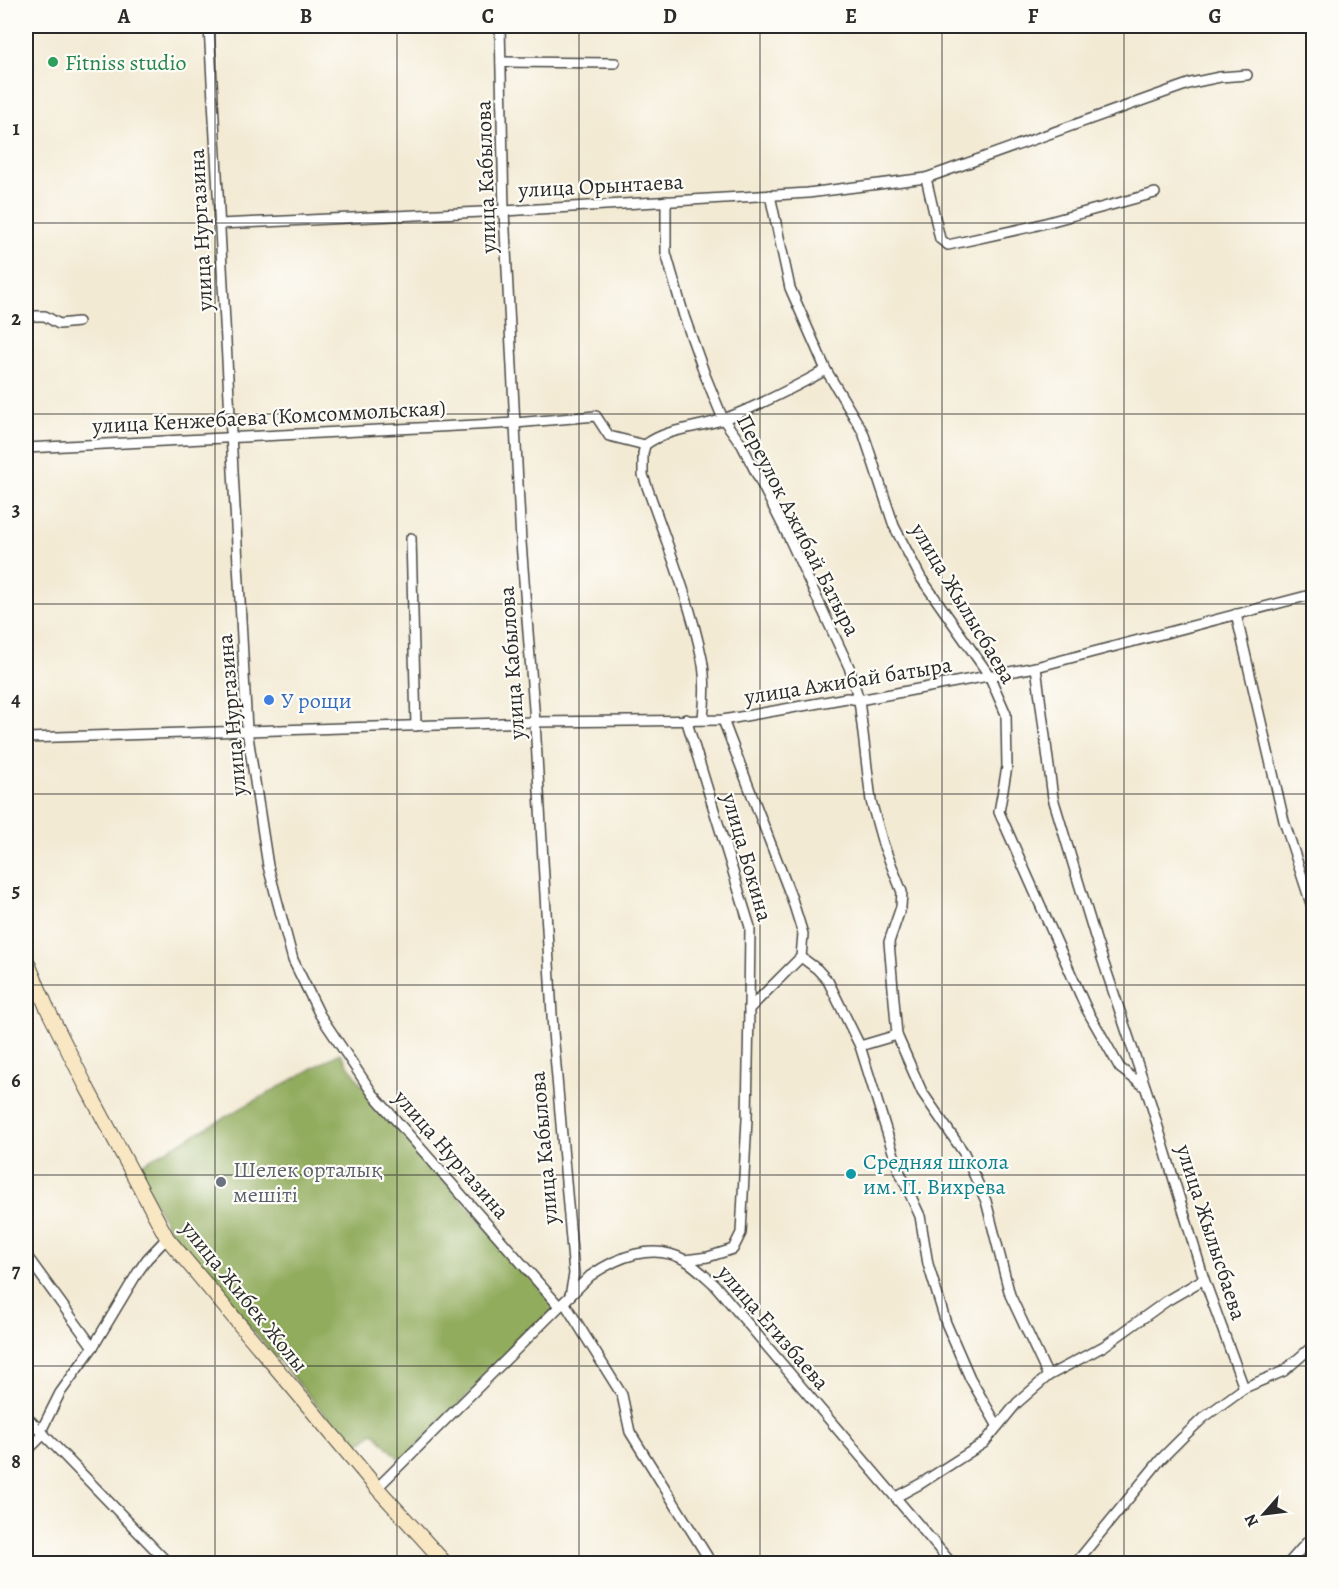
<svg xmlns="http://www.w3.org/2000/svg" width="1339" height="1589" viewBox="0 0 1339 1589" font-family="Alegreya,serif">
<rect width="100%" height="100%" fill="#fdfcf7"/>
<filter id="ink" filterUnits="userSpaceOnUse"><feTurbulence type="fractalNoise" baseFrequency=".0167" numOctaves="2"/><feDisplacementMap in="SourceGraphic" scale="12" xChannelSelector="R" yChannelSelector="G"/><feConvolveMatrix kernelMatrix="1 2 1 2 8 2 1 2 1" color-interpolation-filters="sRGB"/></filter>
<filter id="wash" filterUnits="userSpaceOnUse"><feTurbulence type="fractalNoise" baseFrequency=".008" numOctaves="4" result="noise"/><feDisplacementMap in="SourceGraphic" scale="24" xChannelSelector="R" yChannelSelector="G"/><feGaussianBlur stdDeviation="1.35" result="paint"/><feColorMatrix in="noise" values="0 0 0 0 0 0 0 0 0 0 0 0 0 0 0 0 0 1.4 0 .05"/><feComposite in="paint" operator="in"/></filter>
<g filter="url(#wash)">
<rect width="100%" height="100%" fill="#f3ead4"/>
<polygon fill="#91ac5d" stroke="#5e6c44" stroke-width="1.5" points="340,1053 370,1097 557,1307 401,1461 374,1432 354,1449 172,1235 136,1167"/>
</g>
<g filter="url(#ink)">
<g fill="none" stroke-linecap="round" stroke-linejoin="round">
<g stroke="#494844" stroke-width="12">
<g id="minor">
<polyline points="209,26 247,730 268,866 293,960 320,1015 373,1094 559,1306"/>
<polyline points="500,26 504,211 521,542 535,722 553,1032 574,1274 570,1296"/>
<polyline points="501,62 615,63"/>
<polyline points="926,178 940,239 948,245 1034,226 1155,193"/>
<polyline points="770,195 790,288 826,370 863,432 894,526 921,578 989,675 1006,714 1007,767 999,812 1087,1010 1120,1068 1145,1087"/>
<polyline points="666,201 666,253 684,316 705,375 723,419 742,445 790,540 849,667 859,700 871,801 883,844 902,892 901,907 889,942 897,1035 922,1092 964,1153 986,1201 1010,1295 1048,1376"/>
<polyline points="219,224 504,211 808,193 926,178 1191,83 1220,77 1247,75"/>
<polyline points="26,316 45,316 59,324 78,322"/>
<path d="M 645,445 L 643,454 L 643,475 C 663,534 690,599 702,659 C 706,679 705,699 703,719"/>
<path d="M 645,445 C 667,428 699,428 724,419 C 759,406 793,388 826,370"/>
<polyline points="26,448 515,423 596,416 609,436 645,445"/>
<polyline points="411,538 416,726"/>
<polyline points="1236,614 1284,821 1314,913"/>
<polyline points="1036,667 1053,798 1097,943 1151,1104 1204,1279 1244,1388"/>
<polyline points="686,719 750,927 749,1009"/>
<polyline points="26,738 535,722 723,720 847,698 859,700 1036,667 1314,594"/>
<polyline points="801,957 817,969 828,981 860,1046 898,1168 920,1216 928,1264 946,1323 970,1378 997,1425"/>
<polyline points="860,1046 897,1035"/>
<polyline points="26,1255 93,1347"/>
<polyline points="685,1260 708,1257 733,1249 741,1233 747,1119 749,1009 801,957 803,934 792,899 723,720"/>
<polyline points="564,1302 622,1395 630,1432 712,1564"/>
<polyline points="26,1416 169,1564"/>
<polyline points="41,1431 60,1393 93,1347 138,1272 147,1259 167,1238"/>
<polyline points="26,1452 44,1434"/>
<path d="M 377,1488 L 590,1276 C 617,1257 653,1242 685,1260 C 695,1266 705,1276 714,1284 L 952,1564"/>
<polyline points="896,1497 920,1484 984,1443 1017,1403 1048,1376 1104,1346 1168,1300 1204,1279"/>
<polyline points="428,1564 437,1552"/>
<polyline points="1075,1564 1161,1459 1182,1438 1203,1418 1244,1388 1284,1371 1314,1345"/>
<polyline points="1288,1564 1314,1534"/>
</g>
</g>
<g stroke="#494844" stroke-width="16">
<polyline id="secondary" points="26,959 47,1008 85,1084 167,1238 377,1488 446,1564"/>
</g>
<use href="#minor" stroke="#fff" stroke-width="9"/>
<use href="#secondary" stroke="#f9e7c3" stroke-width="14"/>
</g>
</g>
<path fill="none" stroke="#2b2b2b" stroke-width="1.5" stroke-opacity="0.55" d="M 215,26 L 215,1564M 397,26 L 397,1564M 579,26 L 579,1564M 760,26 L 760,1564M 942,26 L 942,1564M 1124,26 L 1124,1564M 26,223 L 1314,223M 26,414 L 1314,414M 26,604 L 1314,604M 26,794 L 1314,794M 26,985 L 1314,985M 26,1175 L 1314,1175M 26,1366 L 1314,1366"/>
<circle fill="#2e9e5b" stroke="#fdfcf7" stroke-width="2" cx="53" cy="62" r="6"/>
<circle fill="#3f7fe0" stroke="#fdfcf7" stroke-width="2" cx="269" cy="700" r="6"/>
<circle fill="#0f9aa8" stroke="#fdfcf7" stroke-width="2" cx="851" cy="1174" r="6"/>
<circle fill="#6b7280" stroke="#fdfcf7" stroke-width="2" cx="221" cy="1182" r="6"/>
<g text-anchor="middle" stroke-width="4.5" stroke-linejoin="round" paint-order="stroke">
<g font-size="22" fill="#27864d" stroke="#fdfcf7" text-anchor="start">
<text x="65" y="70">Fitniss studio</text>
</g>
<g font-size="22" fill="#2b2b2b" stroke="#fdfcf7">
<text transform="translate(485 177) rotate(-92)" y="8">улица Кабылова</text>
<text transform="translate(601 185) rotate(-3)" y="8">улица Орынтаева</text>
<text transform="translate(200 230) rotate(-93)" y="8">улица Нургазина</text>
<text transform="translate(269 416) rotate(-3)" y="8">улица Кенжебаева (Комсоммольская)</text>
<text transform="translate(799 525) rotate(63)" y="8">Переулок Ажибай Батыра</text>
<text transform="translate(964 603) rotate(59)" y="8">улица Жылысбаева</text>
<text transform="translate(511 663) rotate(-94)" y="8">улица Кабылова</text>
<text transform="translate(848 680) rotate(-9)" y="8">улица Ажибай батыра</text>
<text transform="translate(231 715) rotate(-95)" y="8">улица Нургазина</text>
<text transform="translate(748 857) rotate(74)" y="8">улица Бокина</text>
<text transform="translate(543 1148) rotate(-95)" y="8">улица Кабылова</text>
<text transform="translate(452 1154) rotate(49)" y="8">улица Нургазина</text>
<text transform="translate(1212 1232) rotate(72)" y="8">улица Жылысбаева</text>
<text transform="translate(245 1296) rotate(51)" y="8">улица Жибек Жолы</text>
<text transform="translate(774 1327) rotate(49)" y="8">улица Егизбаева</text>
</g>
<g font-size="22" fill="#366cbe" stroke="#fdfcf7" text-anchor="start">
<text x="281" y="708">У рощи</text>
</g>
<g font-size="22" fill="#0d838f" stroke="#fdfcf7" text-anchor="start">
<text x="863" y="1169">Средняя школа<tspan x="863" dy="25">им. П. Вихрева</tspan></text>
</g>
<g font-size="22" fill="#5b616d" stroke="#fdfcf7" text-anchor="start">
<text x="233" y="1177">Шелек орталық<tspan x="233" dy="25">мешіті</tspan></text>
</g>
</g>
<rect width="1339" height="1589" fill="none" stroke="#fdfcf7" stroke-width="66"/>
<g transform="translate(1264 1514) rotate(242)" stroke="#fdfcf7" stroke-width="4.5" paint-order="stroke">
<path d="M0-4.5L10 22L0 15L-10 22Z" fill="#2b2b2b"/>
<text y="-9" font-size="16" font-weight="bold" text-anchor="middle" fill="#2b2b2b">N</text>
</g>
<rect x="33" y="33" width="1273" height="1523" fill="none" stroke="#2b2b2b" stroke-width="2"/>
<g font-size="20" text-anchor="middle" font-weight="bold" fill="#2b2b2b">
<text x="124" y="23">A</text>
<text x="306" y="23">B</text>
<text x="488" y="23">C</text>
<text x="670" y="23">D</text>
<text x="851" y="23">E</text>
<text x="1033" y="23">F</text>
<text x="1215" y="23">G</text>
<text x="16" y="135">1</text>
<text x="16" y="325">2</text>
<text x="16" y="516">3</text>
<text x="16" y="706">4</text>
<text x="16" y="897">5</text>
<text x="16" y="1087">6</text>
<text x="16" y="1277">7</text>
<text x="16" y="1468">8</text>
</g>
</svg>
